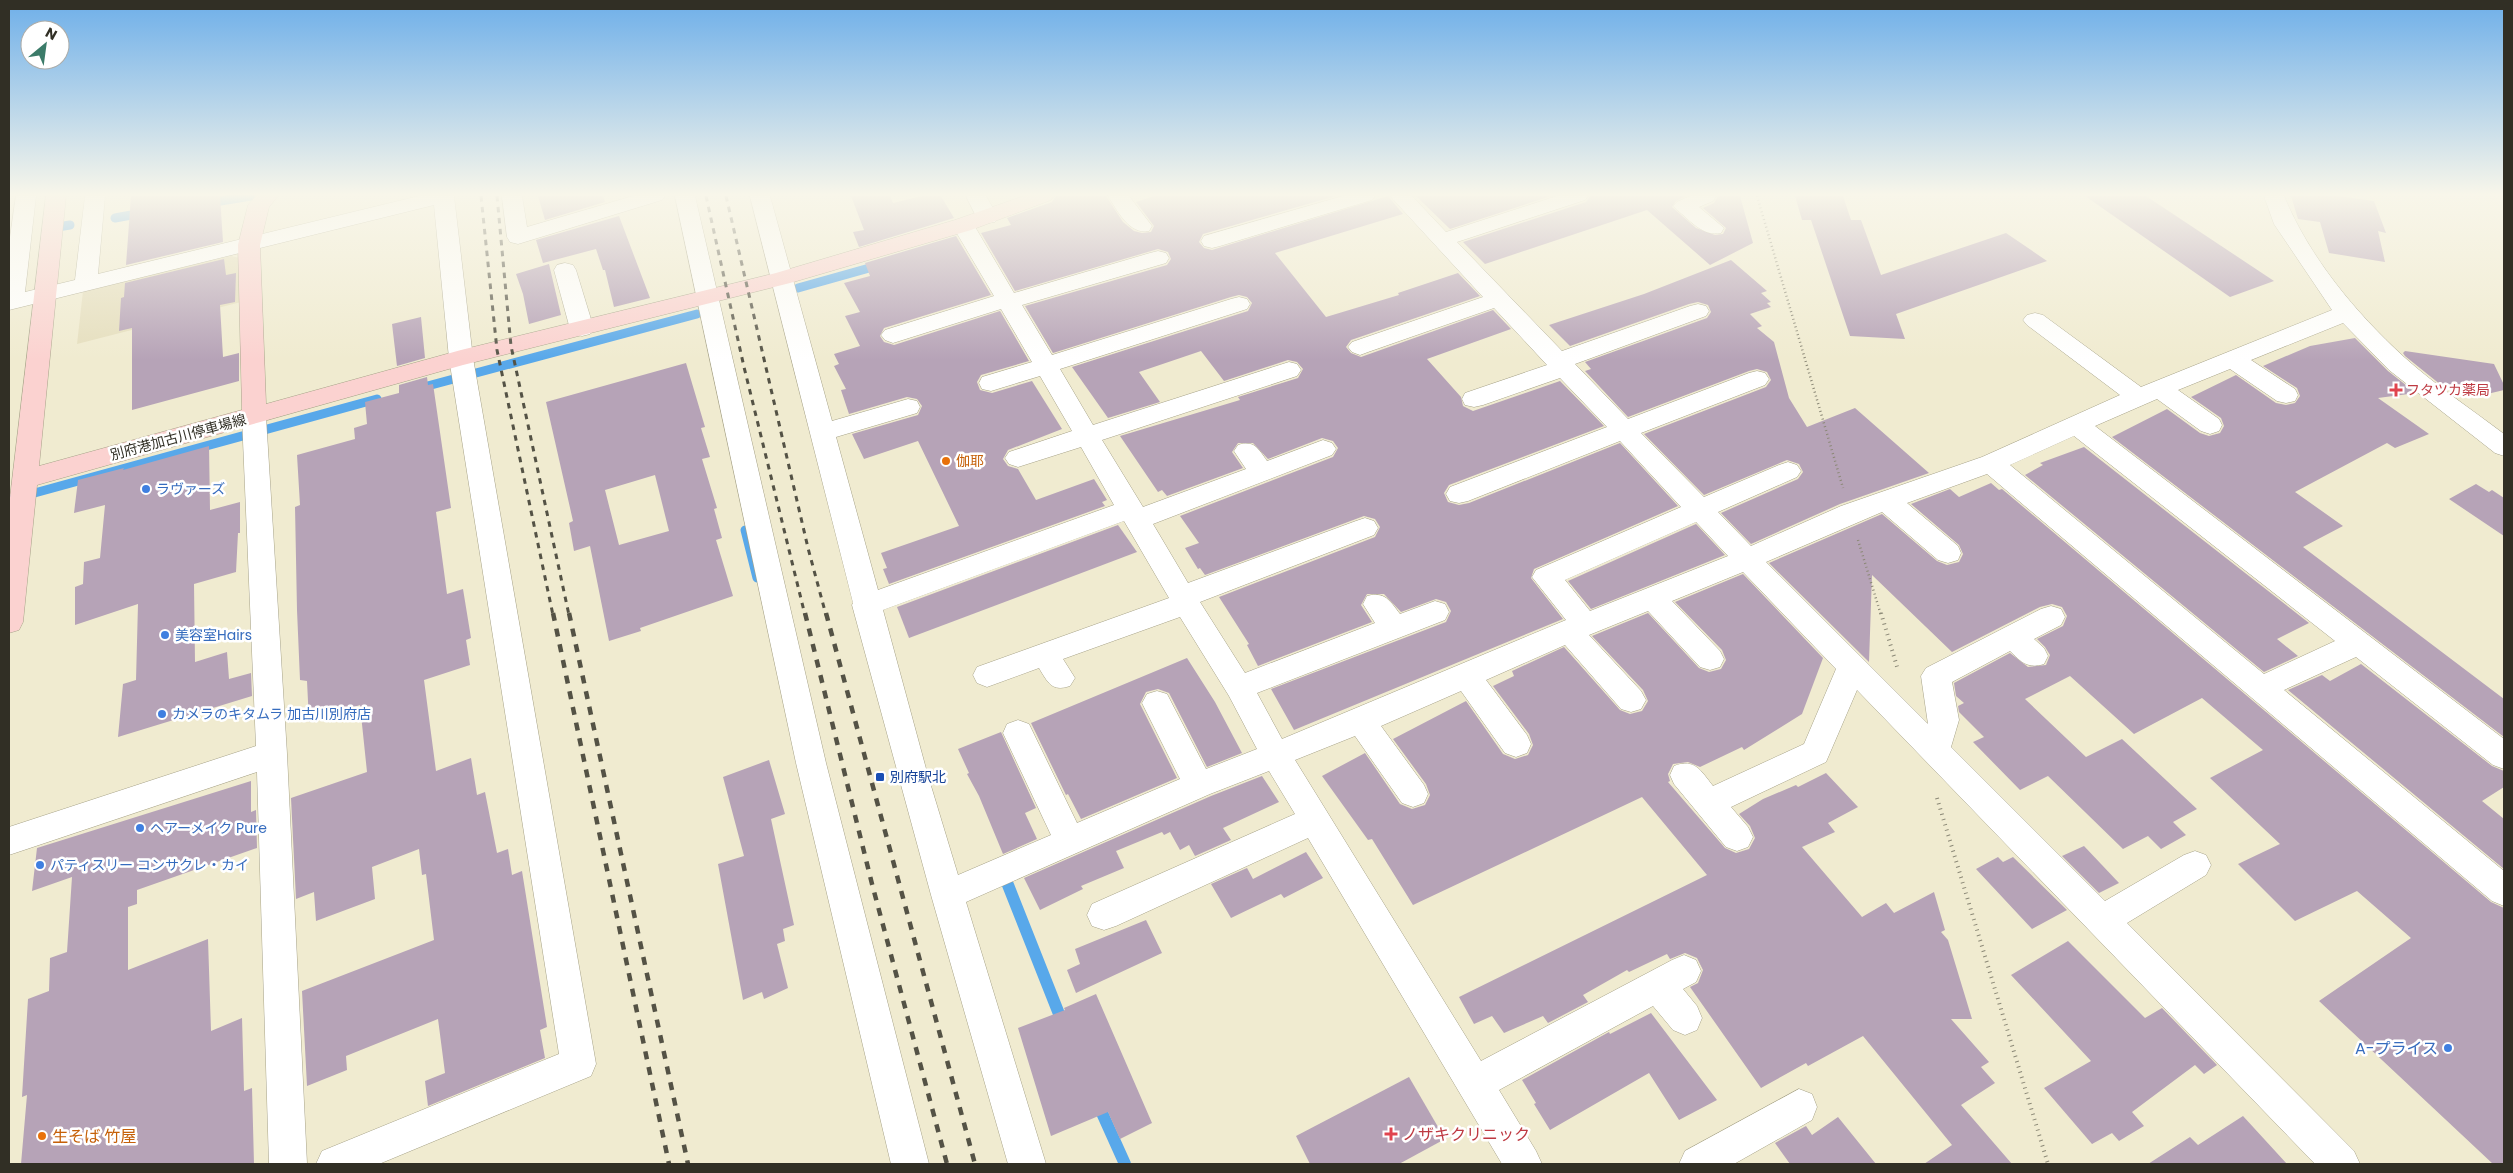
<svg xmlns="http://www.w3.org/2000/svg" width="2513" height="1173" viewBox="0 0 2513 1173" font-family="Poppins,'Noto Sans JP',sans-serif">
<rect width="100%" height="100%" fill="#f0ebd0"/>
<polygon fill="#e5debd" points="231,256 244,259 241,302 77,344 83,291"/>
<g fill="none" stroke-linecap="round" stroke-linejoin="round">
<g stroke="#58a8ea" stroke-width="9">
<polyline points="208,203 251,196"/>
<polyline points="115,218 142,213"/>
<polyline points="51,228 70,225"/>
<polyline points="798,288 880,265"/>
<polyline points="420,388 697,314"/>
<polyline points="9,500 377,399"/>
<polyline points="745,530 757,578"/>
</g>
<g stroke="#58a8ea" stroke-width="12">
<polyline points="1008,885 1063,1024"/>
<polyline points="1098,1104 1125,1164"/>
</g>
</g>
<g fill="#b6a3b7" fill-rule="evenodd">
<polygon points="131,196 220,196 223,242 126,265"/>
<polygon points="538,196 603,196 605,202 545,220"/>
<polygon points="851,196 890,196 893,203 922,196 941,196 954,218 859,247 853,232 864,230"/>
<polygon points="1056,196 1106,196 1123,222 1134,231 1142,233 1151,232 1154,226 1136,202 1154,196 1336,196 1203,234 1199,242 1204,248 1212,250 1388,196 1403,214 1275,253 1326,317 1399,295 1398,293 1458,273 1480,296 1351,340 1346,347 1351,353 1361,357 1493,310 1511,329 1427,359 1461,397 1463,406 1473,411 1560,381 1604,426 1449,485 1444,493 1448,502 1459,505 1469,503 1620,443 1678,506 1534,569 1531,578 1563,619 1294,730 1271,689 1446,622 1451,611 1446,602 1436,599 1401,612 1384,594 1367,594 1361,605 1372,622 1258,666 1247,645 1249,644 1219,597 1375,537 1380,527 1375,519 1364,516 1205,575 1200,568 1198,569 1185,548 1199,543 1180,516 1333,457 1338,448 1333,441 1322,438 1268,459 1253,443 1238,443 1232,452 1243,468 1167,496 1162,490 1158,492 1120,436 1240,400 1238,397 1298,378 1303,369 1297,362 1288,360 1224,381 1201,351 1139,372 1160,402 1108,418 1072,367 1248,311 1252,303 1247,297 1239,295 1231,297 1053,353 1025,306 1167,265 1171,259 1168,252 1158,249 1015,291 981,233 1011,225 1007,218 1052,202"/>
<polygon points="1416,196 1551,196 1450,229"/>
<polygon points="1590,196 1686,196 1676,201 1672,207 1696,228 1715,235 1723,234 1726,228 1703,208 1714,203 1718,196 1740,196 1753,243 1710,265 1647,210 1485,264 1463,242 1586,202"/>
<polygon points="1795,196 1843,196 1851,220 1861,220 1881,275 2006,233 2047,261 1896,314 1905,339 1850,336 1811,220 1802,220"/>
<polygon points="2085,196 2146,196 2274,281 2230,297"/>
<polygon points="2291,196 2338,196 2374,201 2386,233 2378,231 2385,262 2329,253 2320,222 2298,219"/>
<polygon points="619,216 650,298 614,307 605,270 603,270 596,249 543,263 536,240"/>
<polygon points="956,236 991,295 884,328 880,336 884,342 894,345 1000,311 1029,361 981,375 977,382 980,390 992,393 1032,381 1062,429 1008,450 1003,459 1008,466 1018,469 1036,500 1094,479 1107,500 1102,502 1105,506 889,584 883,569 887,568 881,553 959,526 918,441 864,459 852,434 918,415 922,406 917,399 907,397 849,414 841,390 846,389 834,366 839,364 834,354 860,346 845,316 860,312 844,283 870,276 865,263"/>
<polygon points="224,259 226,275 236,273 235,302 220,305 223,357 239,353 239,381 132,410 132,328 119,331 121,298 124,297 125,283"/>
<polygon points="1731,260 1767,291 1761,293 1771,302 1767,303 1771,307 1750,314 1762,326 1757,328 1774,342 1789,398 1807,427 1855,408 1929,473 1840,504 1751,544 1721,513 1798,479 1803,472 1799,464 1787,460 1704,495 1644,434 1766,387 1771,380 1767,372 1757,369 1749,371 1628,417 1585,371 1591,369 1585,362 1707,318 1711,312 1708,305 1698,302 1689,304 1570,346 1549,325 1644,294"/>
<polygon points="549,264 561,315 529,324 523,294 516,274"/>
<polygon points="421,317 425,358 397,366 392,324"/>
<polygon points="2355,338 2388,371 2416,393 2378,398 2429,434 2395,448 2387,443 2295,492 2343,526 2303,547 2504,699 2504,737 2112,437 2167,409 2200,433 2209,436 2220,433 2224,426 2221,418 2191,397 2236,375 2276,403 2286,405 2295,403 2300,396 2297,388 2263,366 2310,346"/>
<polygon points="2405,351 2494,364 2504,385 2504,390 2483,395 2464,392 2460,387 2446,389 2405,356 2403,353"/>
<path d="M 686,363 L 705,427 L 701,428 L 710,457 L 702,459 L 717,508 L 714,509 L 722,538 L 716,540 L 733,596 L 640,628 L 641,631 L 609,641 L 590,546 L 574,551 L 569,523 L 573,521 L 546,402 ZM 655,475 L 669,531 L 619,545 L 605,490 Z"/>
<polygon points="427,377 428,385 433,384 451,508 436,512 447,594 463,589 471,638 466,640 470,665 424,680 436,771 471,758 477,795 485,792 497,853 508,849 512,875 522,871 547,1027 540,1030 545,1058 428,1106 425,1081 445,1073 438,1019 346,1056 347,1070 307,1086 302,991 434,940 426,874 422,875 419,849 372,867 375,899 316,921 314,892 296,899 291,798 367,772 360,705 309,722 307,681 300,680 297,610 295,507 300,505 297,455 355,439 354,428 367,424 365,402 399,393 399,385"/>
<polygon points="209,446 210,510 240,502 240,533 238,533 236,572 194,584 195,662 227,652 229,679 251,673 252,696 118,737 123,684 136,680 138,604 75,625 75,587 83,584 84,562 100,558 105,505 74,513 78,480 124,468 123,470"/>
<polygon points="2084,447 2309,623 2277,639 2298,656 2264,672 2025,475 2043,465 2040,463"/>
<polygon points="1991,483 1999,490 2002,489 2491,902 2504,908 2504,1164 2493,1164 2319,1001 2411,938 2357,891 2295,921 2238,864 2280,844 2210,778 2263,750 2202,698 2134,734 2070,676 2025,699 2086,757 2122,739 2197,809 2173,822 2186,835 2161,849 2148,836 2123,849 2048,776 2020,790 1973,742 1984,737 1959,712 1958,706 1964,703 1956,696 1954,683 2010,653 2028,667 2046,665 2050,655 2045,647 2037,639 2063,626 2067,616 2062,607 2052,604 2040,607 1952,652 1872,575 1869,662 1769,563 1882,514 1937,561 1947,565 1959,562 1963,554 1959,545 1911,504 1950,489 1959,497"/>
<polygon points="2476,484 2489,492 2492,490 2504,498 2504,536 2449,499"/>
<polygon points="1696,524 1725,555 1591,609 1568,581"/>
<polygon points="1118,525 1137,552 909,638 897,607"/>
<polygon points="1743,574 1823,658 1802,714 1744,750 1742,747 1700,767 1688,762 1673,764 1668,774 1670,781 1668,782 1725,848 1736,853 1749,849 1755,838 1750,826 1739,814 1763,799 1796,785 1798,787 1826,773 1858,807 1828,823 1835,832 1802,847 1862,917 1886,903 1894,913 1934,892 1945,930 1941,932 1948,940 1972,1019 1951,1019 1989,1062 1981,1067 1995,1083 1961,1105 2012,1164 1924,1164 1952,1145 1863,1036 1808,1066 1806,1063 1761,1088 1690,987 1698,983 1703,970 1697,958 1685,953 1670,959 1667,954 1629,972 1627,970 1583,995 1588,1002 1548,1023 1543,1016 1504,1033 1492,1016 1474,1024 1459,997 1707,875 1642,797 1413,905 1372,839 1368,840 1322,776 1365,753 1400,804 1412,809 1425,805 1430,795 1426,784 1393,739 1466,701 1503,754 1515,759 1528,755 1533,745 1529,734 1493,686 1514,676 1512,671 1564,647 1620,710 1630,714 1642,711 1648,701 1643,690 1592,636 1648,613 1699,668 1709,672 1721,669 1726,660 1722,650 1675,602"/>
<polygon points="1187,658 1215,702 1242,753 1207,767 1169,693 1158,689 1146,692 1140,704 1177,778 1081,819 1068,794 1066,795 1031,723"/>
<polygon points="2361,664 2492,766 2504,771 2504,787 2482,801 2504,819 2504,869 2288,690 2322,675 2330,681"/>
<polygon points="1001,732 1036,808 1025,813 1037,839 1003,854 979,796 967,774 969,773 958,749"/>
<polygon points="769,760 785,814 771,819 794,925 783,929 785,941 777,944 788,988 764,999 762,992 743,1000 718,864 744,856 723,777"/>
<polygon points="1262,776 1279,802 1223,828 1231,840 1195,856 1189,845 1180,850 1170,832 1164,835 1162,832 1116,851 1124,868 1081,886 1083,889 1040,910 1024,878 1211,796"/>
<polygon points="251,781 251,812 256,810 257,848 137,890 137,904 128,907 128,970 208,939 211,1031 242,1018 244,1091 252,1088 254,1164 21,1164 27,1095 22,1097 28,999 49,991 50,958 67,952 72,877 32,891 37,848"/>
<polygon points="2084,846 2119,883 2099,893 2062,856"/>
<polygon points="1306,852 1323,878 1284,898 1281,894 1231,918 1211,884 1247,868 1253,879"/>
<polygon points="1998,857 2003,862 2013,857 2067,910 2032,929 1976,869"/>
<polygon points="1146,920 1162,953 1076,993 1067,970 1080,964 1075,949"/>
<polygon points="2068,941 2145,1018 2162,1008 2217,1065 2204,1074 2195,1065 2132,1112 2144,1126 2119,1141 2112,1133 2092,1144 2044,1088 2091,1061 2011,975"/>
<polygon points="1096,994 1152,1123 1120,1139 1108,1112 1051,1136 1018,1028 1065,1010 1064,1008"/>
<polygon points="1651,1013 1717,1100 1679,1120 1649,1073 1550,1130 1534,1104 1536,1103 1522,1080 1609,1032 1610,1034"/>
<polygon points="1409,1077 1445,1139 1399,1164 1310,1164 1296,1136"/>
<polygon points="2243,1116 2287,1164 2148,1164 2190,1137 2198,1145"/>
<polygon points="1838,1117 1876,1164 1790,1164 1775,1143 1806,1126 1812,1135"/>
</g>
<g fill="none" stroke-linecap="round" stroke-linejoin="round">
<g stroke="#a7a389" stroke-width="1">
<g id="street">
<polygon points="16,196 36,196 25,292 75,280 85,196 105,196 98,274 419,196 454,196 473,358 596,1064 591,1076 379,1164 316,1164 322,1151 559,1054 449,358 434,205 9,310 9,244"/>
<polygon points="502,196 522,196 527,227 633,196 665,196 662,200 518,244 510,242 507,237"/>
<polygon points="675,196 695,196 826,763 929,1164 891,1164 796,763"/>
<path d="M 750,196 L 770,196 L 832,421 L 908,399 L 917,401 L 920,407 L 917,413 L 836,437 L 878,590 L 1114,505 L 1081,447 L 1018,467 L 1009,464 L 1005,458 L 1009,452 L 1072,431 L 1040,376 L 991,391 L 982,389 L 979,383 L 982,377 L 1032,362 L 1001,309 L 893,343 L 885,340 L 881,335 L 885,330 L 994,296 L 952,225 L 955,220 L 963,219 L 971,220 L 1014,293 L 1150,253 L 1158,251 L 1166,253 L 1169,258 L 1166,263 L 1022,305 L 1052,355 L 1231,299 L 1239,297 L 1247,299 L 1250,304 L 1247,309 L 1060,369 L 1093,425 L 1289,362 L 1297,364 L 1301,370 L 1297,376 L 1102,440 L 1143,507 L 1246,469 L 1234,451 L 1238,445 C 1254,440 1258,448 1267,461 L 1323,440 L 1332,443 L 1336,449 L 1332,455 L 1153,524 L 1188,583 L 1356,521 L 1365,518 L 1374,521 L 1378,528 L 1374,535 L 1200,602 L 1245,673 L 1375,623 L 1363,604 L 1367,596 C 1385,591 1390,601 1400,614 L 1435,601 L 1445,604 L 1449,612 L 1445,620 L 1257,693 L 1282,739 L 1566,620 L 1532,577 L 1536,570 L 1681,507 L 1620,441 L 1468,501 L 1459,503 L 1450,501 L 1446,494 L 1450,487 L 1607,427 L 1560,378 L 1483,405 L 1474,407 L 1465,405 L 1462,399 L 1465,393 L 1547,365 L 1494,308 L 1368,352 L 1360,355 L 1352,352 L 1348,347 L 1352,342 L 1483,297 L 1390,196 L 1412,196 L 1446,232 L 1557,196 L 1588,196 L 1585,200 L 1457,242 L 1562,351 L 1690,306 L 1698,304 L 1706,306 L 1709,311 L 1706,316 L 1575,364 L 1628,419 L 1749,373 L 1757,371 L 1765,373 L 1769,379 L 1765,385 L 1641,433 L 1704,497 L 1779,465 L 1788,462 L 1797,465 L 1801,471 L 1797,477 L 1718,512 L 1751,546 L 1841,506 L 1982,457 L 2120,395 L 2027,325 L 2023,320 L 2027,315 L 2035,313 L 2043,315 L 2141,387 L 2332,310 L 2274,224 L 2264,196 L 2284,196 C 2310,258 2355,312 2404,357 C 2435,385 2471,409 2504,434 L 2504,456 L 2495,453 L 2389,370 L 2343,323 L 2251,360 L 2295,389 L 2298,395 L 2295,401 L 2286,403 L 2277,401 L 2230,369 L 2178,390 L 2219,419 L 2222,425 L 2219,431 L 2210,434 L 2201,431 L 2157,399 L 2095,426 L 2504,739 L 2504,769 L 2493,765 L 2356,657 L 2284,690 L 2504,871 L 2504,906 L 2492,901 L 1987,474 L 1907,503 L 1958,546 L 1961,553 L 1958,560 L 1948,563 L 1938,560 L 1882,512 L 1766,562 L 1928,724 L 1921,676 L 1926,668 L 2041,609 L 2051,606 L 2061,609 L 2065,617 L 2061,625 L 2034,639 L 2044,648 L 2048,656 L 2044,664 C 2028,669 2021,662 2010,651 L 1952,682 L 1959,720 L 1951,747 L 2105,901 L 2184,855 L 2195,851 L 2206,855 L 2211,865 L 2206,875 L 2127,923 L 2354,1151 L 2360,1164 L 2315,1164 L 1857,690 L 1826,762 L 1731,807 L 1748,827 L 1753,837 L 1748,847 L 1737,851 L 1726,847 L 1674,784 L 1670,775 L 1674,766 C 1695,758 1701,771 1713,786 L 1804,744 L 1836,669 L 1743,572 L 1672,601 L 1720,651 L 1724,659 L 1720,667 L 1710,670 L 1700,667 L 1648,611 L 1589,635 L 1641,691 L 1646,700 L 1641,709 L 1631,712 L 1621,709 L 1565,645 L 1486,680 L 1527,735 L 1531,744 L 1527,753 L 1516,757 L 1505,753 L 1461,691 L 1381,726 L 1424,785 L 1428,794 L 1424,803 L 1413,807 L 1402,803 L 1355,736 L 1295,760 L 1481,1061 L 1672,960 L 1684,955 L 1696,960 L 1701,971 L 1696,982 L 1683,989 L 1697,1006 L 1702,1018 L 1697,1030 L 1685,1035 L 1673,1030 L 1653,1006 L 1499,1090 L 1536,1151 L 1542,1164 L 1502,1164 L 1308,838 L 1116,926 L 1104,930 L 1092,926 L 1087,915 L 1092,904 L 1295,814 L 1269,771 L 1210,794 L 966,902 L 1046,1164 L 1008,1164 L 931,895 L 852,605 L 853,603 ZM 2074,436 L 2335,641 L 2264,674 L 2010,465 ZM 1124,521 L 1169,598 L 977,667 L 973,675 L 977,683 L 987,687 L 1039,668 C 1048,683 1052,692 1070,686 L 1075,678 L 1063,659 L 1180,617 L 1229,696 L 1257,749 L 1206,769 L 1167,694 L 1157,691 L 1147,694 L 1142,703 L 1180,779 L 1077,823 L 1029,724 L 1018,720 L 1007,724 L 1003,733 L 1051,835 L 958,875 L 928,776 L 883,610 ZM 1696,522 L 1728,556 L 1590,611 L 1565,580 Z"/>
<polygon points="966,196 986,196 998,217 995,222 987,223 979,222"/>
<path d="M 1108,196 L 1129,196 L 1152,226 L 1149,231 C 1129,235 1117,210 1108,196 Z"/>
<polygon points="1343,196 1375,196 1372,200 1220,246 1212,248 1204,246 1201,241 1204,236"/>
<path d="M 1690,196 L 1716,196 L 1713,201 L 1699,207 L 1724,228 L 1721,233 C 1703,237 1690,220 1677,210 L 1673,206 L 1677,202 Z"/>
<polygon points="565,263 573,265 576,270 594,329 590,334 582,336 574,334 570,329 554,270 557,265"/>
<polygon points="254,409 263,411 266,417 287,754 307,1164 269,1164 257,772 9,855 9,827 256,746 242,417 245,411"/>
<polygon points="1799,1089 1812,1094 1817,1107 1812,1120 1734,1164 1679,1164 1685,1151"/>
</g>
</g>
<g stroke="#a7a389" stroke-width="1">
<polygon id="secondary" points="46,196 66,196 39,466 242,410 238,245 248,205 256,196 278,196 269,207 260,245 266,404 461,350 776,273 955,220 1024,196 1054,196 1051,200 971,230 790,283 463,365 37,485 23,622 19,630 9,633 9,506"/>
</g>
<g stroke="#8b8876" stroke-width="2.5" stroke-dasharray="1 3" stroke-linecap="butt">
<polyline points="1757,196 1843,488"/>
<polyline points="1858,540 1881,615"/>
</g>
<g stroke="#8b8876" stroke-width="4" stroke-dasharray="1 4.5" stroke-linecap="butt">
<polyline points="1881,613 1898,670"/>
<polyline points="1937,798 2048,1164"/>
</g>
<use href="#street" fill="#fff" fill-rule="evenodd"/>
<use href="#secondary" fill="#fbd2d0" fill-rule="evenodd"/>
<g stroke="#545245" stroke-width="3" stroke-dasharray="5.5 5.5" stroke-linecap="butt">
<polyline points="481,196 497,350 553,615"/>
<polyline points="497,196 511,346 569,615"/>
<polyline points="706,196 744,367 805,615"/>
<polyline points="726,196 808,548 826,615"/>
</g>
<g stroke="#545245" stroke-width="4.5" stroke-dasharray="8 8" stroke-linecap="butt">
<polyline points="553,613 669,1164"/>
<polyline points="569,613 688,1164"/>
<polyline points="805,613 872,884 947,1164"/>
<polyline points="826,613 975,1164"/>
</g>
</g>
<linearGradient id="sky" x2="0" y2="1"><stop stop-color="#6eafe9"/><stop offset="0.54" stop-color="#f8f6ea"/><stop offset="1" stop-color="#f8f6ea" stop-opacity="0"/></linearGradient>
<rect width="2513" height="360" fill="url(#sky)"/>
<g fill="#e0444e" stroke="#fff" stroke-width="2">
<path d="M2393.5 382.5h5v5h5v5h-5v5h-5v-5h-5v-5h5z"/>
<path d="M1388.5 1126.5h5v5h5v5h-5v5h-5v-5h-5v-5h5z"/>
</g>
<g fill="#e8710a" stroke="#fff" stroke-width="2">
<circle cx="946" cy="461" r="5"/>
<circle cx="42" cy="1136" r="5"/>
</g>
<g fill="#3f7fe0" stroke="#fff" stroke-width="2">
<circle cx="146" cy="489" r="5"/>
<circle cx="165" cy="635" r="5"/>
<circle cx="162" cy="714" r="5"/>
<circle cx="140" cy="828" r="5"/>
<circle cx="40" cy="865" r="5"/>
<circle cx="2448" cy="1048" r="5"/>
</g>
<rect fill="#1a4fb4" stroke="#fff" stroke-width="2" x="875" y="772" width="10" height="10" rx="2.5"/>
<g text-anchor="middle" stroke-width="5" stroke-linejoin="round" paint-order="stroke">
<g font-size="14" fill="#be3a42" stroke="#fff" text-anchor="start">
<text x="2406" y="395">フタツカ薬局</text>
</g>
<g font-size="14" fill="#312f25" stroke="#fff">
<text transform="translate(178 437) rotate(-15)" y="5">別府港加古川停車場線</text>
</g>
<g font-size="14" fill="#c56008" stroke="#fff" text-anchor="start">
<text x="956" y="466">伽耶</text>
</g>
<g font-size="14" fill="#366cbe" stroke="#fff" text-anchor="start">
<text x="156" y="494">ラヴァーズ</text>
<text x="175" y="640">美容室Hairs</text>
<text x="172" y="719">カメラのキタムラ 加古川別府店</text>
<text x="150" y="833">ヘアーメイク Pure</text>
<text x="50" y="870">パティスリー コンサクレ・カイ</text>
</g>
<g font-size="14" fill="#164399" stroke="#fff" text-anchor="start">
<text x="890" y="782">別府駅北</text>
</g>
<g font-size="16" fill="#366cbe" stroke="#fff" text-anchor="end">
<text x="2438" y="1054">A-プライス</text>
</g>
<g font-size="16" fill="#be3a42" stroke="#fff" text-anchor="start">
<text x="1402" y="1140">ノザキクリニック</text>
</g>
<g font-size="16" fill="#c56008" stroke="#fff" text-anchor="start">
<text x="52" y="1142">生そば 竹屋</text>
</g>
</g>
<rect width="2513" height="1173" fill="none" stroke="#312f25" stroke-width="20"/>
<g transform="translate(45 45) rotate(29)"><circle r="24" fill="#ffffff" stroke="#adaca8"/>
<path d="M0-4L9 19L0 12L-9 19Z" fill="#3b7b69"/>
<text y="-8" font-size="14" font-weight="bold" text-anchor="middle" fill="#312f25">N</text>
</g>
</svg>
